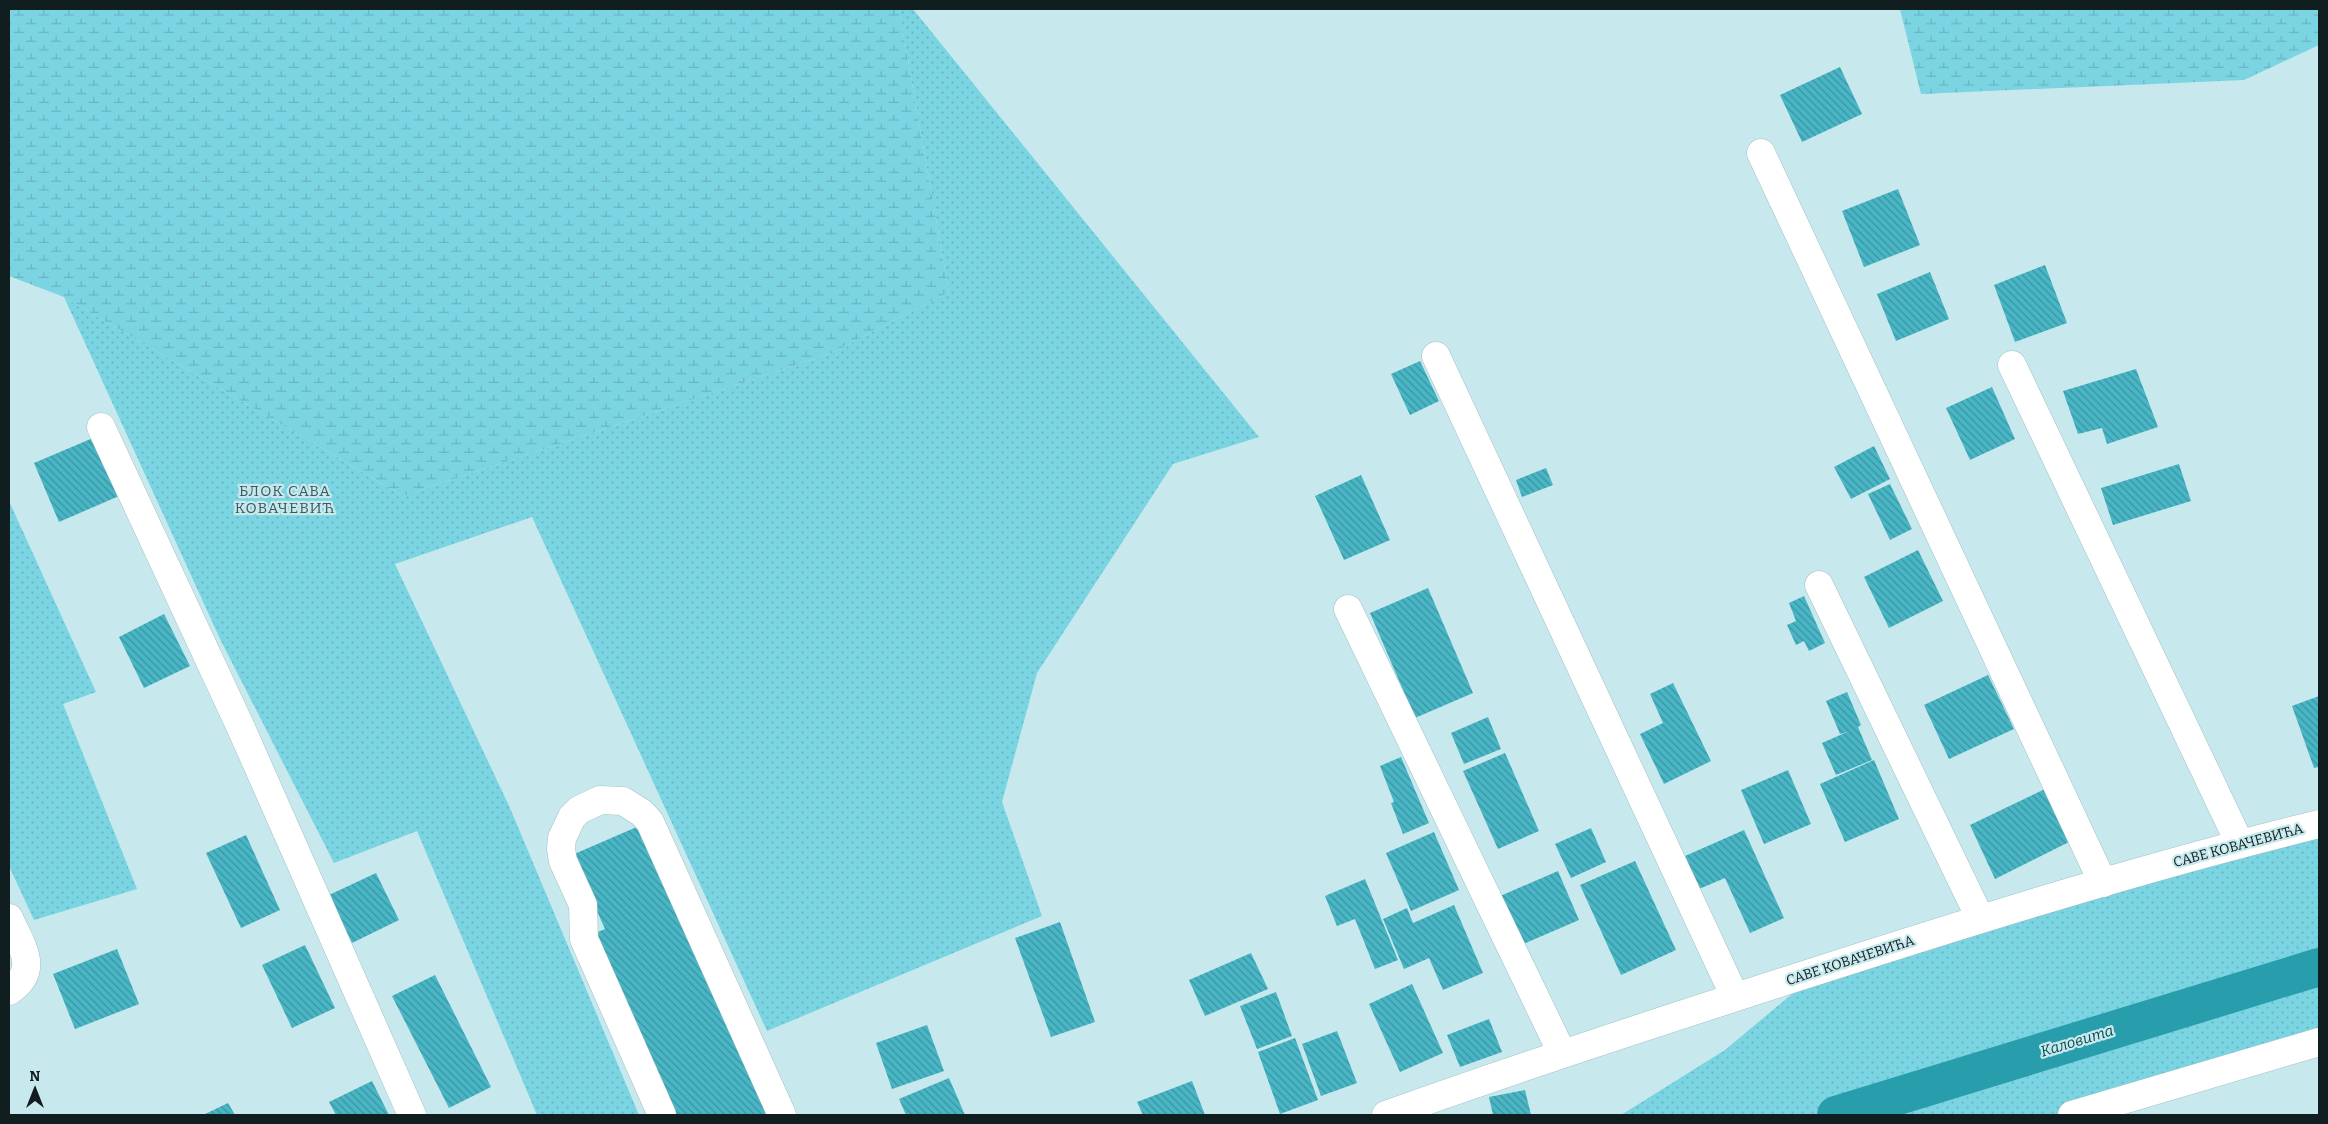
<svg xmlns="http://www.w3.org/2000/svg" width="2328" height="1124" viewBox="0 0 2328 1124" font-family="Bitter,serif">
<defs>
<pattern id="grass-dots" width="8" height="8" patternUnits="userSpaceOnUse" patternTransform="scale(1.25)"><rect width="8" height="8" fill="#7ad4e1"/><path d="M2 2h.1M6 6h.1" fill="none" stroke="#68b6c1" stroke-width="1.8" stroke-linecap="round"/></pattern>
<pattern id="wetland-marsh" width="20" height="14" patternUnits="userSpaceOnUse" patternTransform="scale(1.25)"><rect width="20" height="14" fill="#7ad4e1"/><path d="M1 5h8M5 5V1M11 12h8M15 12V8" fill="none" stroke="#68b6c1"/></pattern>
<pattern id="building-back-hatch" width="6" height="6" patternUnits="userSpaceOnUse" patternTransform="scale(1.25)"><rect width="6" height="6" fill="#49b6c5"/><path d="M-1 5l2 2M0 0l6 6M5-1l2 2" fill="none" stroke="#3b939f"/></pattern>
</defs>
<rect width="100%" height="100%" fill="#c7e9ed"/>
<g fill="url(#grass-dots)">
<polygon points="899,9 913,9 1259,437 1173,464 1037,673 1002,802 1042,916 767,1031 532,517 395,564 510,808 639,1115 537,1115 417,831 334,863 221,641 64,297 403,496 832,353 949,292"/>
<polygon points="9,501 96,692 63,704 137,889 34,920 9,866"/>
<polygon points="2319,826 2319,1043 2076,1115 1621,1115 1725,1050 1822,969"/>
</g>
<g fill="url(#wetland-marsh)">
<polygon points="9,9 899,9 949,292 832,353 403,496 64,297 9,276"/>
<polygon points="1900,9 2319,9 2319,45 2244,80 1921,94"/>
</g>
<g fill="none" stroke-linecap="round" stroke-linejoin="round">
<polyline stroke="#289dab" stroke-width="38" points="1836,1115 2319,967"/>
</g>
<g fill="url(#building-back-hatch)">
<polygon points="1840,67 1862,114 1802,142 1780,95"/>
<polygon points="1898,189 1920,245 1864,267 1842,211"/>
<polygon points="2045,265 2067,323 2015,342 1994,285"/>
<polygon points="1930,272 1949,319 1896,341 1877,294"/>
<polygon points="1420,361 1439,401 1410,415 1391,374"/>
<polygon points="2136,369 2158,427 2107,444 2102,428 2078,434 2063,391"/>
<polygon points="1992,387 2015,439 1970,460 1946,408"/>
<polygon points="93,438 119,496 59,522 34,463"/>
<polygon points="1874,446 1890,479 1851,499 1834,467"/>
<polygon points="2179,464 2191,501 2113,525 2101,488"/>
<polygon points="1546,468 1553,485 1522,497 1516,480"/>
<polygon points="1361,475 1390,540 1344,560 1315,496"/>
<polygon points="1890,484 1912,529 1890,540 1868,494"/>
<polygon points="1918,550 1943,601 1889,628 1864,577"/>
<polygon points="1428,588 1473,693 1415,718 1370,613"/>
<polygon points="1804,596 1825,643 1809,651 1804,641 1796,645 1787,625 1796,621 1789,603"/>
<polygon points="164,614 190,666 144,688 119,637"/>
<polygon points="1988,675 2014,729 1949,759 1924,705"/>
<polygon points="1673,683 1711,761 1664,784 1640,734 1663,723 1650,694"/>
<polygon points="1847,692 1861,725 1858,727 1872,760 1836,775 1822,743 1847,732 1840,734 1826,701"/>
<polygon points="2319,696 2319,767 2314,768 2292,706"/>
<polygon points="1488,717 1501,749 1464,764 1451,733"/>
<polygon points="1505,753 1539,831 1498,849 1463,771"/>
<polygon points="1401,757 1429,823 1403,834 1391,803 1394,802 1380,766"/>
<polygon points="1874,760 1899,819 1845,842 1820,784"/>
<polygon points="1788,770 1811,824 1764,844 1741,790"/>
<polygon points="2049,787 2071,841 1995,879 1970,825"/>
<polygon points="639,826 768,1115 674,1115 593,934 605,929 572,855"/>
<polygon points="1591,828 1606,862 1571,878 1555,844"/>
<polygon points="1744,830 1784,918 1750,933 1725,878 1699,889 1685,856"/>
<polygon points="1434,832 1459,890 1411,911 1386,853"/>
<polygon points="246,835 280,910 241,928 206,853"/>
<polygon points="1635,861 1676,950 1621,975 1580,885"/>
<polygon points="1558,871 1579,920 1519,946 1498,897"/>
<polygon points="376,873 399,920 352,943 329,895"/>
<polygon points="1365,879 1398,960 1375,969 1355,919 1337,926 1325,896"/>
<polygon points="1454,905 1483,973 1443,990 1429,958 1404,969 1383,919 1407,908 1413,923"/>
<polygon points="1060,922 1095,1022 1051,1037 1015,938"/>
<polygon points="305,945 335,1008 292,1028 262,965"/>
<polygon points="117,949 139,1004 75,1029 53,974"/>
<polygon points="1251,953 1268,989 1205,1016 1189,980"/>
<polygon points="435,975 491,1087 449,1108 392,996"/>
<polygon points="1412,984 1443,1053 1400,1072 1369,1004"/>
<polygon points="1276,992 1292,1036 1257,1049 1240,1006"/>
<polygon points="1489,1019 1502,1052 1460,1067 1447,1035"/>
<polygon points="927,1025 944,1071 892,1089 876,1043"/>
<polygon points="1337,1031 1357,1083 1321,1096 1302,1044"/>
<polygon points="1295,1038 1318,1100 1280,1114 1258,1052"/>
<polygon points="949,1078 965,1115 906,1115 899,1099"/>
<polygon points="372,1081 389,1115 336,1115 329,1102"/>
<polygon points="1192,1081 1205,1115 1143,1115 1137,1102"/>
<polygon points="1525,1090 1531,1115 1493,1115 1489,1097"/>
<polygon points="228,1103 235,1115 203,1115"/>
</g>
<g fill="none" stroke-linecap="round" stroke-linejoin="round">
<g stroke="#a0c0c5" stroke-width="29">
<g id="minor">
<polyline points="1761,153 2103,883"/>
<polyline points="1436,356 1735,997"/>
<polyline points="2012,365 2240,844"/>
<polyline points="101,427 241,728 412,1115"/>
<polyline points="1819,585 1980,918"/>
<polyline points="1348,609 1562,1053"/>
<path d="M 9,918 C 21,946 41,970 9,991"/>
<polyline points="662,1115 584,939 583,905 563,861 561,849 562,838 572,817 579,810 600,800 623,801 642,813 650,822 782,1115"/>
<path d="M 1386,1115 C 1523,1066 1662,1021 1801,976 C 1972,921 2144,867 2319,824"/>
<polyline points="2072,1115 2319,1042"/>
</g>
</g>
<use href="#minor" stroke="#fff" stroke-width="28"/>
</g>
<g text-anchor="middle" stroke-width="4.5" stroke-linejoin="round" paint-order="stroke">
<g font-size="14" fill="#111e1f" stroke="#c7e9ed">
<text transform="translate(2238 845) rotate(-15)" y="5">САВЕ КОВАЧЕВИЋА</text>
<text transform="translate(1850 960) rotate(-18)" y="5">САВЕ КОВАЧЕВИЋА</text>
</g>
<g font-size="15" letter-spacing="1" fill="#3c5a5e" stroke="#c7e9ed">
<text x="285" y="496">БЛОК САВА<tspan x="285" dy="17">КОВАЧЕВИЋ</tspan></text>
</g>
<g font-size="15" font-style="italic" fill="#054951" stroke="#c7e9ed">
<text transform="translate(2077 1041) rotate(-17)" y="5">Каловита</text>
</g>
</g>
<rect width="2328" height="1124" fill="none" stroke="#111e1f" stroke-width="20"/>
<g transform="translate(35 1089)" stroke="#c7e9ed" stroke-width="4" paint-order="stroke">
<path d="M0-4L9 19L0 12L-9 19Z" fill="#111e1f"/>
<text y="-8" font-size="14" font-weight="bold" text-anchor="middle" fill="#111e1f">N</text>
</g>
</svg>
